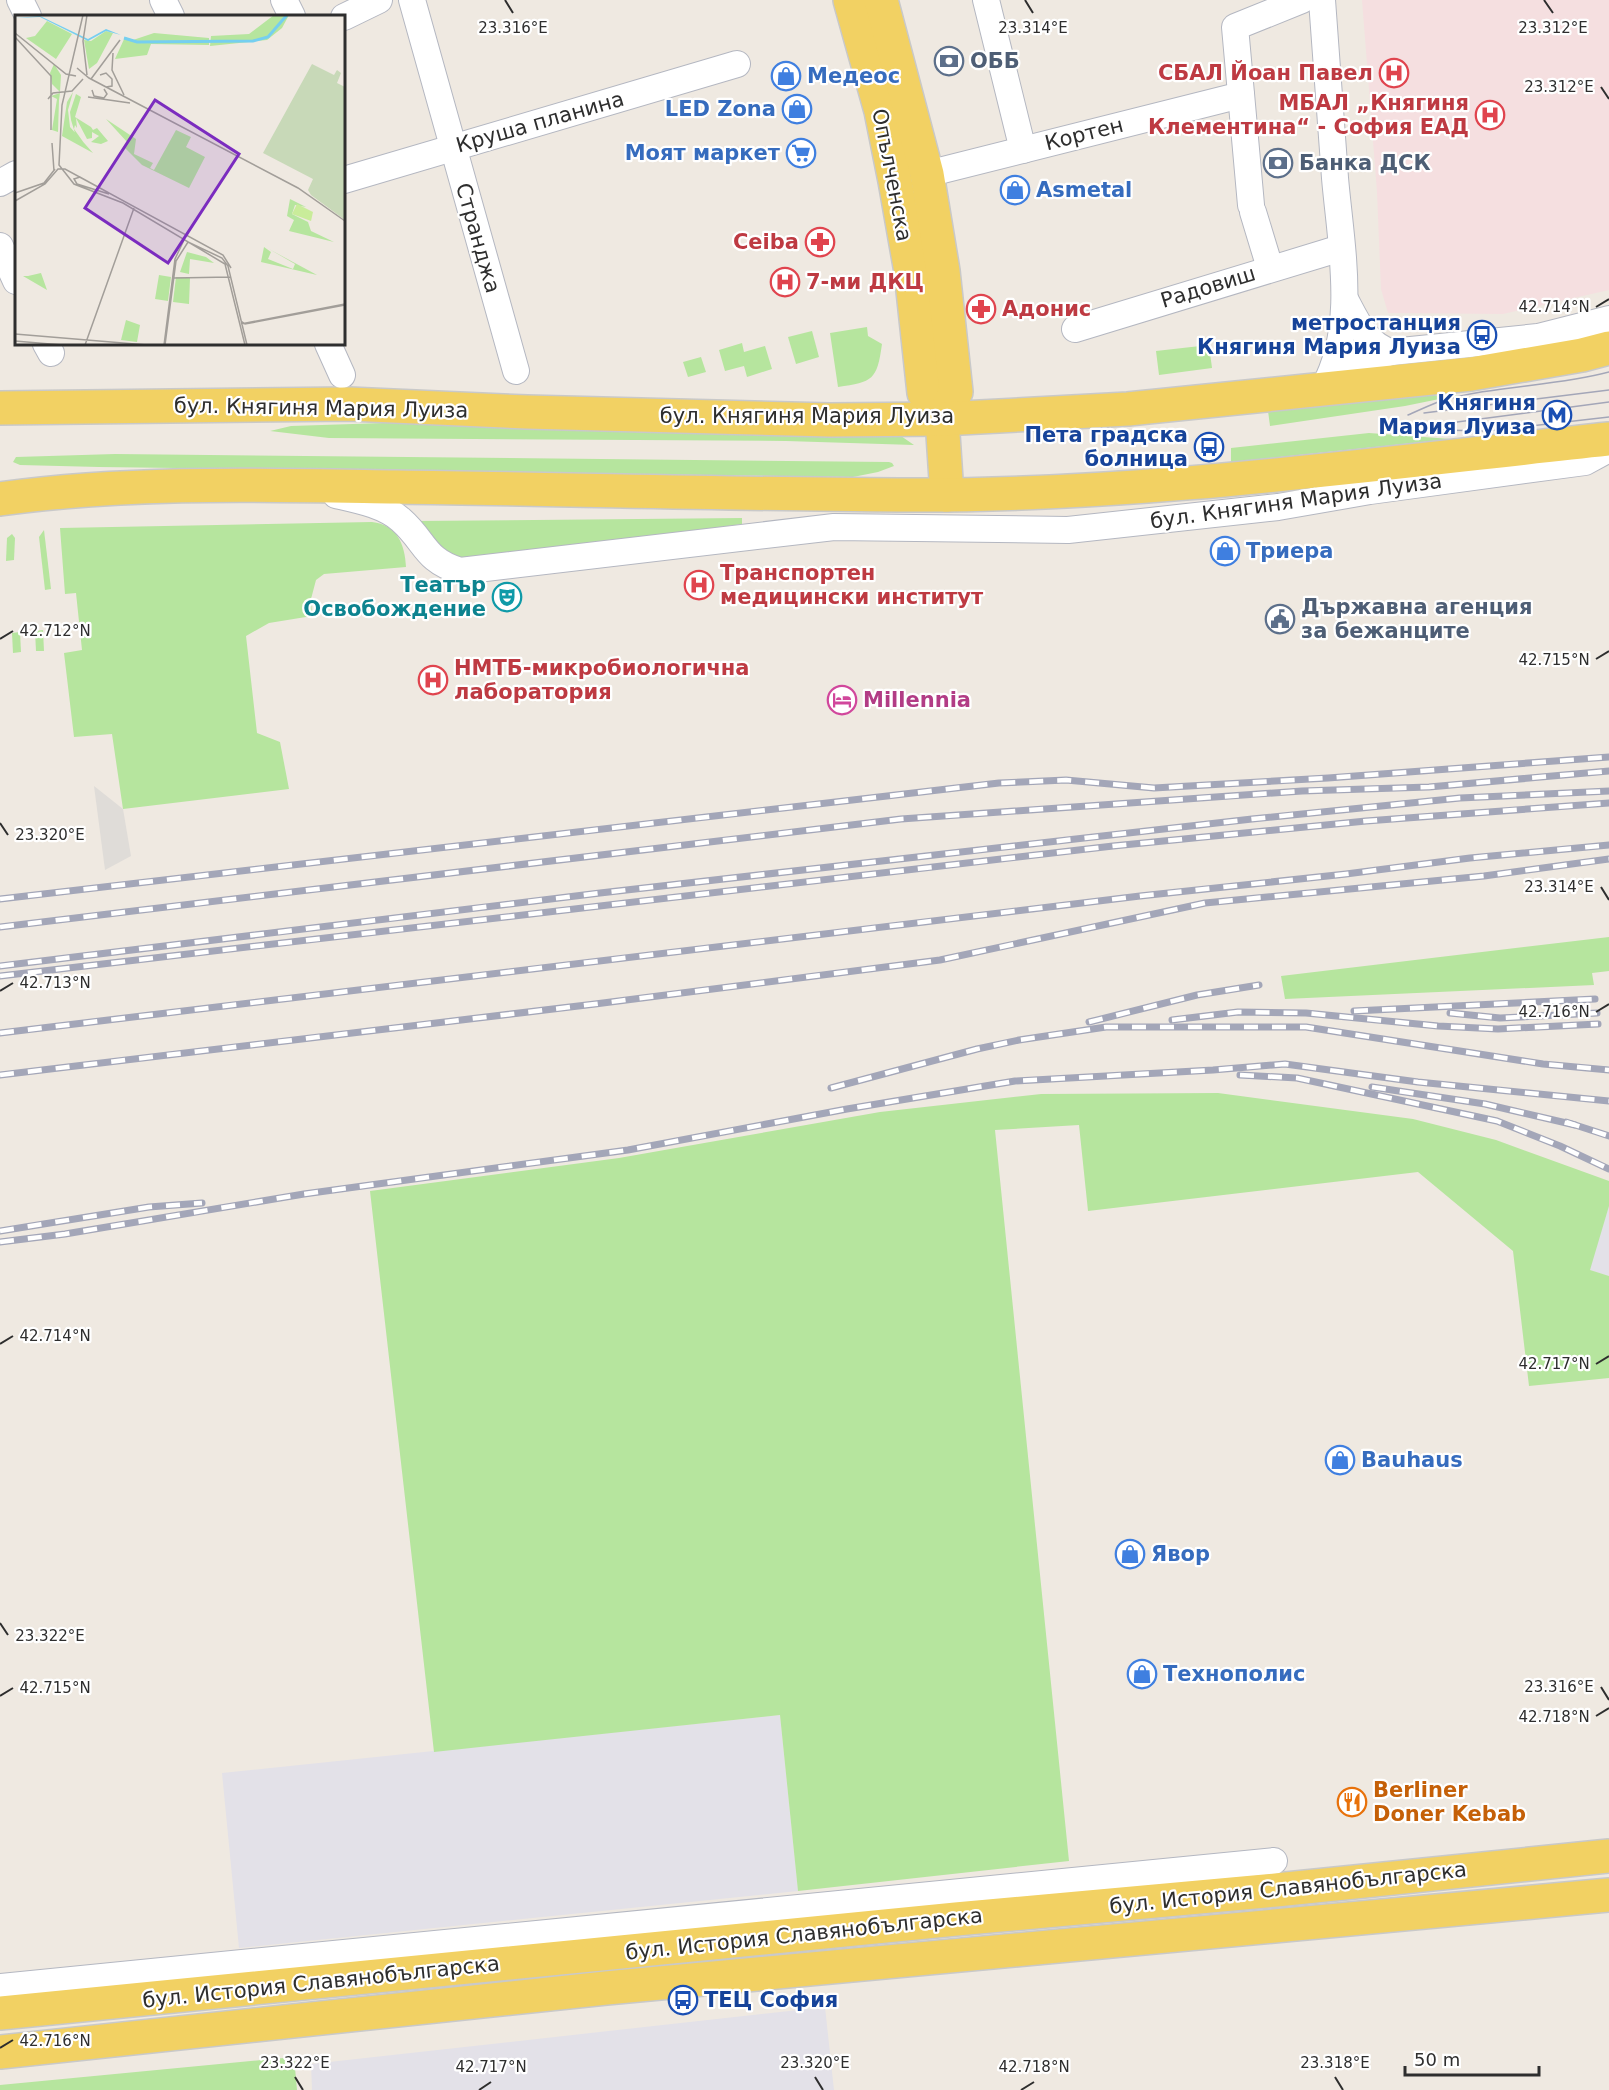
<svg xmlns="http://www.w3.org/2000/svg" width="1609" height="2090" viewBox="0 0 1609 2090" font-family="'DejaVu Sans',sans-serif">
<rect width="100%" height="100%" fill="#efe9e1"/>
<g fill="#e3e1e8">
<polygon points="1609,1206 1609,1276 1589,1270"/>
<polygon points="780,1715 798,1891 239,1948 222,1773"/>
<polygon points="825,2007 834,2090 312,2090 311,2064"/>
</g>
<polygon fill="#f5dfe0" points="1362,0 1609,0 1609,290 1503,314 1388,313 1381,289 1377,192"/>
<g fill="#b6e59e">
<path d="M 867,327 L 868,336 L 882,344 C 877,380 873,382 838,387 L 830,333 Z"/>
<polygon points="812,331 819,357 796,364 788,337"/>
<polygon points="742,343 744,352 765,346 772,369 747,377 744,366 725,371 719,350"/>
<polygon points="1209,345 1212,368 1159,375 1156,351"/>
<polygon points="701,357 706,372 688,377 683,362"/>
<polygon points="1459,395 1405,406 1270,426 1268,411 1411,396"/>
<polygon points="415,422 893,434 901,436 914,445 786,441 329,438 270,431 291,426"/>
<polygon points="1369,433 1451,439 1231,462 1231,448"/>
<polygon points="115,454 889,462 892,463 894,466 878,472 853,477 99,467 20,465 13,462 16,457"/>
<polygon points="742,518 742,524 467,564 450,561 416,521"/>
<path d="M 372,522 C 397,525 405,544 406,567 L 324,574 L 316,580 L 311,599 L 312,616 L 269,623 L 246,636 L 257,733 L 280,742 L 289,789 L 123,809 L 112,734 L 74,737 L 64,653 L 82,650 L 76,593 L 65,594 L 60,528 Z"/>
<polygon points="44,530 51,589 45,590 39,537"/>
<polygon points="12,534 15,538 14,560 6,561 7,538"/>
<polygon points="43,630 44,651 36,651 35,631"/>
<polygon points="20,632 21,652 13,653 12,633"/>
<polygon points="1609,937 1609,971 1592,973 1594,985 1285,999 1281,976"/>
<polygon points="1218,1093 1413,1119 1496,1140 1609,1181 1609,1206 1590,1270 1609,1276 1609,1378 1529,1386 1513,1251 1418,1172 1088,1211 1079,1125 995,1130 1069,1861 798,1891 780,1715 434,1752 370,1191 619,1158 880,1112 1041,1094"/>
<polygon points="294,2057 297,2090 0,2090 0,2085"/>
</g>
<polygon fill="#dfdcd8" points="94,786 123,809 131,856 105,870"/>
<g fill="none" stroke-linecap="round" stroke-linejoin="round">
<g stroke="#b4b7c1" stroke-width="28">
<g id="minor">
<polyline points="20,0 28,16"/>
<polyline points="163,0 171,16"/>
<polyline points="284,0 292,16"/>
<polyline points="412,0 516,371"/>
<polyline points="986,0 1023,150"/>
<path d="M 1322,0 C 1326,59 1331,119 1335,178 C 1341,247 1358,327 1323,389"/>
<polyline points="344,17 379,0"/>
<polyline points="927,174 1241,95"/>
<polyline points="344,180 737,64"/>
<polyline points="0,183 16,174"/>
<polyline points="1251,205 1235,27 1302,0"/>
<polyline points="1253,212 1270,268"/>
<polyline points="0,246 16,281"/>
<path d="M 1346,301 C 1357,322 1367,345 1391,352"/>
<polyline points="1075,329 1341,248"/>
<polyline points="46,344 51,353"/>
<polyline points="328,344 342,375"/>
<polyline points="1325,388 1358,364 1391,352 1538,337 1609,319"/>
<path d="M 336,495 C 358,500 384,505 401,520 C 426,542 424,560 460,571 L 834,527 L 1068,530 L 1278,507 L 1370,491 L 1585,462 L 1609,449"/>
<polyline points="0,1987 1274,1861"/>
</g>
</g>
<g stroke="#c9c9c9" stroke-width="36">
<g id="major">
<polyline points="850,0 881,111 895,181 911,272 924,393 942,419 947,495"/>
<polyline points="881,0 927,174 943,271 956,392 942,419"/>
<polyline points="0,408 349,404 527,412 830,420 942,419 1128,409 1471,374 1582,355 1609,348"/>
<path d="M 0,499 C 131,481 265,485 396,487 C 564,489 731,494 899,495 C 1137,497 1373,464 1609,439"/>
<polyline points="0,2013 956,1919 1276,1890 1609,1856"/>
<polyline points="0,2052 606,1988 1609,1895"/>
</g>
</g>
<use href="#minor" stroke="#fff" stroke-width="26"/>
<use href="#major" stroke="#f2d163" stroke-width="33"/>
<g stroke="#a3a6b8" stroke-width="1.5">
<polyline points="1424,413 1609,390"/>
<path d="M 1408,415 C 1417,411 1428,406 1438,402 C 1493,385 1553,387 1609,372"/>
<polyline points="1411,428 1609,402"/>
<polyline points="1438,430 1488,431 1609,417"/>
</g>
<g stroke="#a3a6b8" stroke-width="7">
<g id="rail">
<polyline points="0,899 999,783 1066,780 1154,788 1328,778 1609,757"/>
<polyline points="0,927 901,819 1302,791 1429,787 1609,771"/>
<polyline points="0,966 600,893 1252,819 1460,798 1609,791"/>
<polyline points="0,976 1113,846 1366,821 1609,803"/>
<polyline points="1354,1011 1595,999"/>
<polyline points="1450,1013 1500,1018 1597,1013"/>
<polyline points="1172,1020 1238,1012 1306,1013 1438,1026 1498,1029 1598,1024"/>
<polyline points="1089,1022 1197,995 1259,985"/>
<polyline points="0,1033 1140,896 1346,874 1470,858 1609,845"/>
<polyline points="0,1075 595,1004 940,960 1205,903 1484,876 1609,859"/>
<polyline points="1240,1075 1297,1078 1497,1121 1560,1146 1609,1169"/>
<polyline points="1372,1087 1485,1104 1575,1125"/>
<polyline points="831,1088 977,1049 1019,1040 1106,1027 1306,1027 1543,1064 1609,1070"/>
<polyline points="1566,1122 1609,1136"/>
<polyline points="0,1231 149,1207 202,1203"/>
<polyline points="0,1242 65,1234 304,1194 628,1150 847,1109 1015,1081 1213,1070 1285,1064 1418,1082 1609,1101"/>
</g>
</g>
<use href="#rail" stroke="#fff" stroke-width="4.5" stroke-dasharray="14" stroke-linecap="butt"/>
</g>
<path fill="none" stroke="#2e2e2e" stroke-width="2" d="M 505,0 L 513,13M 1025,0 L 1033,13M 1544,0 L 1553,13M 1601,87 L 1609,99M 1596,307 L 1609,299M 0,639 L 13,631M 1596,659 L 1609,651M 0,823 L 8,835M 1601,887 L 1609,900M 0,991 L 13,983M 1596,1012 L 1609,1004M 0,1344 L 13,1336M 1596,1364 L 1609,1356M 0,1623 L 8,1635M 1601,1687 L 1609,1700M 0,1696 L 13,1688M 1596,1716 L 1609,1708M 0,2048 L 13,2040M 295,2077 L 303,2090M 815,2077 L 823,2090M 1335,2077 L 1343,2090M 479,2090 L 491,2082M 1021,2090 L 1034,2082"/>
<defs>
<g id="bank-ring" transform="scale(1.5)"><circle r="9.5" fill="#fff" stroke="#5c6f8a" stroke-width="1.5"/><path d="M-6-4H6V4H-6ZM0-2.3a2.3 2.3 0 1 0 0 4.6a2.3 2.3 0 1 0 0-4.6Z" fill="#5c6f8a"/></g>
<g id="hospital-ring" transform="scale(1.5)"><circle r="9.5" fill="#fff" stroke="#e0444e" stroke-width="1.5"/><path d="M-5-5h3v3.5h4V-5h3V5h-3V1.5h-4V5h-3Z" fill="#e0444e"/></g>
<g id="shop-ring" transform="scale(1.5)"><circle r="9.5" fill="#fff" stroke="#3f7fe0" stroke-width="1.5"/><path d="M-5-2.5h2.3a2.7 3.5 0 0 1 5.4 0H5L5.5 6h-11ZM-1.5-2.5h3a1.5 2.3 0 0 0-3 0Z" fill="#3f7fe0"/></g>
<g id="supermarket-ring" transform="scale(1.5)"><circle r="9.5" fill="#fff" stroke="#3f7fe0" stroke-width="1.5"/><path d="M-6-5.5h2.5l.6 2H6L4.5 2H-2.5L-4.4-4H-6ZM-1.5 3.2a1.3 1.3 0 1 0 .1 0ZM3 3.2a1.3 1.3 0 1 0 .1 0Z" fill="#3f7fe0"/></g>
<g id="pharmacy-ring" transform="scale(1.5)"><circle r="9.5" fill="#fff" stroke="#e0444e" stroke-width="1.5"/><path d="M-2-6h4v4h4v4h-4v4h-4v-4h-4v-4h4Z" fill="#e0444e"/></g>
<g id="bus-ring" transform="scale(1.5)"><circle r="9.5" fill="#fff" stroke="#1a4fb4" stroke-width="1.5"/><path d="M-5-6H5V4H4V6H2V4H-2V6H-4V4H-5ZM-3.5-4V0h7V-4ZM-3.5 1.2v1.5H-2V1.2ZM2 1.2v1.5H3.5V1.2Z" fill="#1a4fb4"/></g>
<g id="metro-ring" transform="scale(1.5)"><circle r="9.5" fill="#fff" stroke="#1a4fb4" stroke-width="1.5"/><path d="M-5.5 5V-5H-3L0 0L3-5H5.5V5H3V-.5L0 4L-3-.5V5Z" fill="#1a4fb4"/></g>
<g id="theatre-ring" transform="scale(1.5)"><circle r="9.5" fill="#fff" stroke="#0f9aa8" stroke-width="1.5"/><path d="M-5-5.5Q0-4 5-5.5V0Q5 5 0 6Q-5 5-5 0ZM-3.3-2.5H-1v1.5H-3.3ZM1-2.5H3.3v1.5H1ZM-2.8 1Q0 5.5 2.8 1Z" fill="#0f9aa8"/></g>
<g id="civic-ring" transform="scale(1.5)"><circle r="9.5" fill="#fff" stroke="#5c6f8a" stroke-width="1.5"/><path d="M-.6-6.5H3V-4.5H.6V-3L4-1V1h2V6H-6V1h2V-1L-.6-3ZM-1.2 2.5V6h2.4V2.5Z" fill="#5c6f8a"/></g>
<g id="hotel-ring" transform="scale(1.5)"><circle r="9.5" fill="#fff" stroke="#d1479c" stroke-width="1.5"/><path d="M-6-4.5h1.5V1H6V5H4.5V3h-9V5H-6ZM-4 0a1.8 1.8 0 1 1 3.6 0ZM.5 0V-2.5h3Q6-2.5 6 0Z" fill="#d1479c"/></g>
<g id="restaurant-ring" transform="scale(1.5)"><circle r="9.5" fill="#fff" stroke="#e8710a" stroke-width="1.5"/><path d="M-5-6h1v4h1v-4h1v4h1v-4h1v5L-1.5 .5V6h-2V.5L-5-1ZM5-6V6H3V1.5H1.5Q1.5-4 5-6Z" fill="#e8710a"/></g>
</defs>
<g fill-rule="evenodd">
<use href="#bank-ring" x="949" y="61"/>
<use href="#hospital-ring" x="1394" y="73"/>
<use href="#shop-ring" x="786" y="76"/>
<use href="#shop-ring" x="797" y="109"/>
<use href="#hospital-ring" x="1490" y="115"/>
<use href="#supermarket-ring" x="801" y="153"/>
<use href="#bank-ring" x="1278" y="163"/>
<use href="#shop-ring" x="1015" y="190"/>
<use href="#pharmacy-ring" x="820" y="242"/>
<use href="#hospital-ring" x="785" y="282"/>
<use href="#pharmacy-ring" x="981" y="309"/>
<use href="#bus-ring" x="1482" y="335"/>
<use href="#metro-ring" x="1557" y="415"/>
<use href="#bus-ring" x="1209" y="447"/>
<use href="#shop-ring" x="1225" y="551"/>
<use href="#hospital-ring" x="699" y="585"/>
<use href="#theatre-ring" x="507" y="597"/>
<use href="#civic-ring" x="1280" y="619"/>
<use href="#hospital-ring" x="433" y="680"/>
<use href="#hotel-ring" x="842" y="700"/>
<use href="#shop-ring" x="1340" y="1460"/>
<use href="#shop-ring" x="1130" y="1554"/>
<use href="#shop-ring" x="1142" y="1674"/>
<use href="#restaurant-ring" x="1352" y="1802"/>
<use href="#bus-ring" x="683" y="2000"/>
</g>
<g text-anchor="middle" stroke-width="4.5" stroke-linejoin="round" paint-order="stroke">
<g font-size="21" font-weight="bold" fill="#4e5e75" stroke="#fff" text-anchor="start">
<text x="970" y="68">ОББ</text>
<text x="1299" y="170">Банка ДСК</text>
<text x="1301" y="614">Държавна агенция<tspan x="1301" dy="24">за бежанците</tspan></text>
</g>
<g font-size="21" font-weight="bold" fill="#be3a42" stroke="#fff" text-anchor="start">
<text x="1373" y="80" text-anchor="end">СБАЛ Йоан Павел</text>
<text x="1469" y="110" text-anchor="end">МБАЛ „Княгиня<tspan x="1469" dy="24">Клементина“ - София ЕАД</tspan></text>
<text x="799" y="249" text-anchor="end">Ceiba</text>
<text x="806" y="289">7-ми ДКЦ</text>
<text x="1002" y="316">Адонис</text>
<text x="720" y="580">Транспортен<tspan x="720" dy="24">медицински институт</tspan></text>
<text x="454" y="675">НМТБ-микробиологична<tspan x="454" dy="24">лаборатория</tspan></text>
</g>
<g font-size="21" font-weight="bold" fill="#366cbe" stroke="#fff" text-anchor="start">
<text x="807" y="83">Медеос</text>
<text x="776" y="116" text-anchor="end">LED Zona</text>
<text x="780" y="160" text-anchor="end">Моят маркет</text>
<text x="1036" y="197">Asmetal</text>
<text x="1246" y="558">Триера</text>
<text x="1361" y="1467">Bauhaus</text>
<text x="1151" y="1561">Явор</text>
<text x="1163" y="1681">Технополис</text>
</g>
<g font-size="21" fill="#2e2e2e" stroke="#fff">
<text transform="translate(540 122) rotate(-16)" y="7">Круша планина</text>
<text transform="translate(1084 134) rotate(-14)" y="7">Кортен</text>
<text transform="translate(892 175) rotate(79)" y="7">Опълченска</text>
<text transform="translate(478 238) rotate(74)" y="7">Странджа</text>
<text transform="translate(1208 287) rotate(-17)" y="7">Радовиш</text>
<text transform="translate(321 408) rotate(1)" y="7">бул. Княгиня Мария Луиза</text>
<text x="807" y="423">бул. Княгиня Мария Луиза</text>
<text transform="translate(1296 501) rotate(-8)" y="7">бул. Княгиня Мария Луиза</text>
<text transform="translate(1288 1888) rotate(-6)" y="7">бул. История Славянобългарска</text>
<text transform="translate(804 1934) rotate(-6)" y="7">бул. История Славянобългарска</text>
<text transform="translate(321 1982) rotate(-6)" y="7">бул. История Славянобългарска</text>
</g>
<g font-size="21" font-weight="bold" fill="#164399" stroke="#fff" text-anchor="end">
<text x="1461" y="330">метростанция<tspan x="1461" dy="24">Княгиня Мария Луиза</tspan></text>
<text x="1536" y="410">Княгиня<tspan x="1536" dy="24">Мария Луиза</tspan></text>
<text x="1188" y="442">Пета градска<tspan x="1188" dy="24">болница</tspan></text>
<text x="704" y="2007" text-anchor="start">ТЕЦ София</text>
</g>
<g font-size="21" font-weight="bold" fill="#0d838f" stroke="#fff" text-anchor="end">
<text x="486" y="592">Театър<tspan x="486" dy="24">Освобождение</tspan></text>
</g>
<g font-size="21" font-weight="bold" fill="#b23c85" stroke="#fff" text-anchor="start">
<text x="863" y="707">Millennia</text>
</g>
<g font-size="21" font-weight="bold" fill="#c56008" stroke="#fff" text-anchor="start">
<text x="1373" y="1797">Berliner<tspan x="1373" dy="24">Doner Kebab</tspan></text>
</g>
</g>
<g transform="translate(15 15)">
<rect width="330" height="330" fill="#efe9e1"/>
<path d="M 259,0 L 274,0 L 267,13 L 252,25 L 195,31 L 196,21 L 234,19 ZM 32,6 L 57,19 L 41,44 L 11,23 L 20,21 ZM 91,16 L 98,18 L 82,48 L 74,54 L 69,25 L 76,26 ZM 139,18 L 194,23 L 194,30 L 136,29 L 132,40 L 100,44 L 110,22 L 118,25 ZM 39,49 L 46,60 L 45,77 L 37,69 L 35,58 ZM 58,77 L 53,95 L 55,112 L 78,138 L 47,121 L 52,87 ZM 45,78 L 44,85 L 43,117 L 37,115 L 42,84 L 36,81 ZM 61,79 L 66,82 L 60,102 L 76,112 L 78,115 L 82,113 L 93,126 L 86,129 L 76,127 L 84,121 L 77,117 L 77,123 L 72,124 L 61,103 L 62,113 L 60,110 L 59,114 L 69,128 L 60,118 L 56,105 L 55,97 ZM 91,104 L 121,124 L 119,139 L 138,148 L 135,153 L 139,155 L 161,115 L 176,122 L 171,132 L 190,142 L 174,173 L 127,150 L 109,132 L 113,128 ZM 275,184 L 291,192 L 280,190 L 277,199 L 293,207 L 296,216 L 319,227 L 274,216 L 279,205 L 272,201 ZM 249,232 L 256,237 L 253,244 L 278,254 L 280,249 L 254,234 L 302,260 L 246,247 ZM 172,237 L 191,242 L 199,248 L 175,244 L 174,259 L 165,257 ZM 26,258 L 32,275 L 8,261 L 13,261 ZM 144,260 L 156,262 L 153,286 L 140,284 ZM 161,262 L 175,263 L 174,289 L 158,287 ZM 111,305 L 125,310 L 122,327 L 106,325 Z" fill="#b6e59e"/>
<path d="M 297,49 L 319,60 L 322,55 L 326,58 L 322,68 L 330,72 L 330,205 L 296,180 L 293,175 L 298,164 L 248,138 Z" fill="#c8d9b8"/>
<path d="M 282,189 L 298,197 L 296,206 L 277,199 Z" fill="#c9ec9a"/>
<path d="M 25,1 L 73,24 L 91,14 L 106,20 L 91,16 L 73,26 L 25,2 L 0,3 Z" fill="#75cff0"/>
<path fill="none" stroke="#75cff0" stroke-width="3" d="M 109,23 L 122,27 L 238,26 L 253,22 L 272,0"/>
<path fill="none" stroke="#a29e99" stroke-width="1.5" d="M 68,0 L 47,90 L 44,150 L 59,169 L 108,188 L 210,249 L 230,330M 0,18 L 51,59 L 61,61M 0,22 L 36,61 L 36,115M 98,38 L 97,55 L 109,80M 62,53 L 74,63 L 283,173 L 330,206M 72,60 L 68,26 L 72,0M 85,60 L 91,58 L 97,64 L 97,71 L 91,72M 76,64 L 105,25M 77,75 L 79,81 L 89,83 L 92,79 L 89,74M 73,82 L 115,88M 33,84 L 38,78 L 57,76 L 68,64M 37,128 L 39,156M 0,178 L 29,168 L 40,154M 94,179 L 62,169 L 59,164 L 65,162 L 94,178M 0,186 L 30,169 L 43,154 L 50,154 L 208,240 L 216,253M 159,263 L 216,262M 226,306 L 230,309 L 330,290M 226,309 L 330,289M 0,319 L 132,330M 0,326 L 47,330M 70,330 L 119,193M 149,330 L 160,244 L 169,225M 150,330 L 161,246 L 173,227 L 207,243 L 213,251 L 232,330"/>
<path fill="#7b2cbf" fill-opacity="0.15" stroke="#7b2cbf" stroke-width="3" d="M 140,85 L 224,139 L 153,248 L 70,193 Z"/>
<rect width="330" height="330" fill="none" stroke="#2e2e2e" stroke-width="3"/>
</g>
<g font-size="15" text-anchor="middle" fill="#2e2e2e" stroke="#fff" stroke-width="4.5" stroke-linejoin="round" paint-order="stroke">
<text x="513" y="33">23.316°E</text>
<text x="1033" y="33">23.314°E</text>
<text x="1553" y="33">23.312°E</text>
<text x="1559" y="92">23.312°E</text>
<text x="1554" y="312">42.714°N</text>
<text x="55" y="636">42.712°N</text>
<text x="1554" y="665">42.715°N</text>
<text x="50" y="840">23.320°E</text>
<text x="1559" y="892">23.314°E</text>
<text x="55" y="988">42.713°N</text>
<text x="1554" y="1017">42.716°N</text>
<text x="55" y="1341">42.714°N</text>
<text x="1554" y="1369">42.717°N</text>
<text x="50" y="1641">23.322°E</text>
<text x="1559" y="1692">23.316°E</text>
<text x="55" y="1693">42.715°N</text>
<text x="1554" y="1722">42.718°N</text>
<text x="55" y="2046">42.716°N</text>
<text x="295" y="2068">23.322°E</text>
<text x="815" y="2068">23.320°E</text>
<text x="1335" y="2068">23.318°E</text>
<text x="491" y="2072">42.717°N</text>
<text x="1034" y="2072">42.718°N</text>
</g>
<path d="M1405 2066v9h134v-9" fill="none" stroke="#2e2e2e" stroke-width="3"/>
<text x="1414" y="2066" font-size="18" fill="#2e2e2e" stroke="#ffffff" stroke-width="4.5" paint-order="stroke">50 m</text>
</svg>
